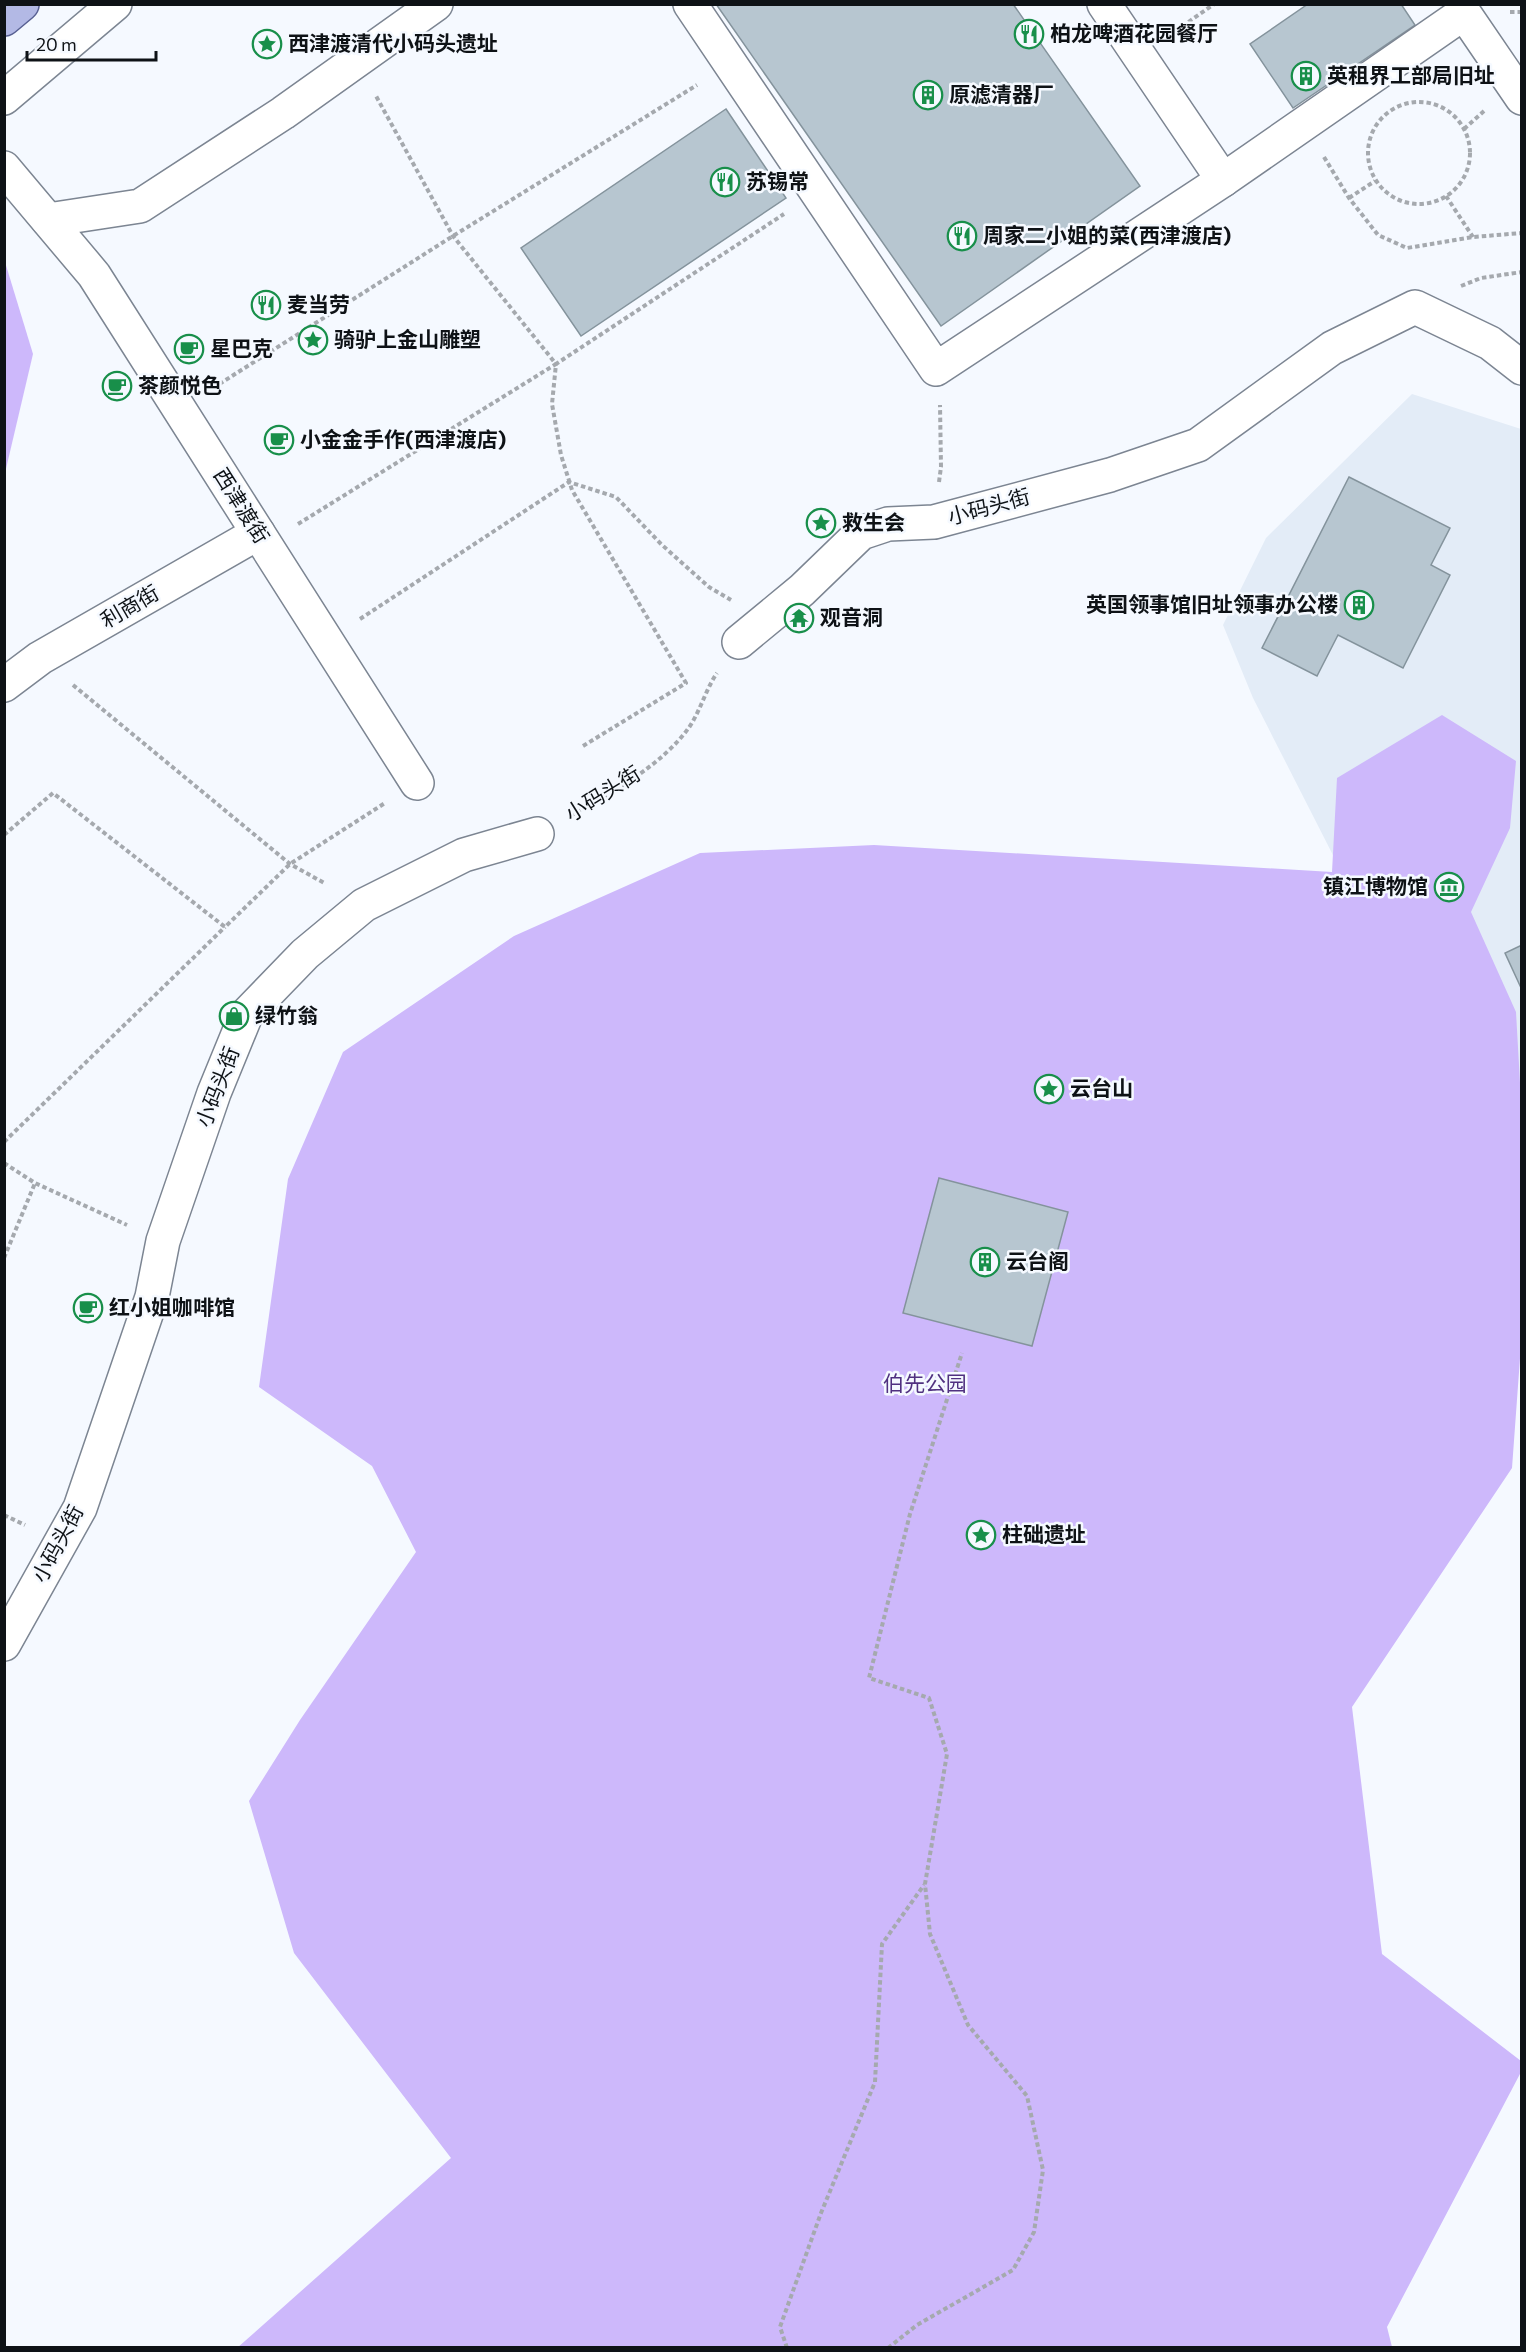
<svg xmlns="http://www.w3.org/2000/svg" width="1526" height="2352" viewBox="0 0 1526 2352" font-family="Commissioner,'Noto Sans SC',sans-serif">
<rect width="100%" height="100%" fill="#f5f9ff"/>
<polygon fill="#e3ecf7" points="1412,394 1521,429 1521,1353 1478,1188 1338,865 1253,698 1223,625 1266,538"/>
<g fill="#cdb8fb">
<polygon points="5,262 33,354 5,473"/>
<polygon points="1442,715 1516,761 1510,828 1471,912 1516,1012 1522,1118 1522,1331 1512,1468 1352,1707 1382,1954 1521,2061 1521,2072 1387,2327 1392,2347 237,2348 451,2158 294,1953 249,1801 300,1720 416,1552 372,1466 259,1387 288,1179 343,1052 514,936 700,853 874,845 1332,872 1337,778"/>
</g>
<g fill="#b7c6d0" stroke="#84939c" stroke-width="1.5">
<polygon points="716,4 1013,4 1140,186 941,326"/>
<polygon points="1308,4 1401,4 1415,25 1293,108 1250,44"/>
<polygon points="726,109 786,198 581,336 521,248"/>
<polygon points="1349,477 1450,528 1431,565 1450,575 1403,668 1338,635 1317,676 1262,648"/>
<polygon points="1522,945 1522,990 1505,953"/>
<polygon points="939,1178 1068,1212 1032,1346 903,1313"/>
</g>
<g fill="none" stroke-linecap="round" stroke-linejoin="round">
<g stroke="#7c8592" stroke-width="36">
<g id="minor">
<polyline points="690,4 936,369 1223,180 1104,4"/>
<polyline points="4,98 115,4"/>
<polyline points="4,168 94,275 417,783"/>
<polyline points="1223,180 1464,13 1522,98"/>
<polyline points="48,220 140,206 283,113 436,4"/>
<polyline points="739,642 802,590 861,533 888,524 934,522 1110,475 1198,445 1332,348 1415,307 1490,343 1522,368"/>
<polyline points="4,685 40,658 258,533"/>
<polyline points="4,1644 80,1508 152,1297 163,1241 214,1093 246,1015 305,954 364,905 464,855 537,834"/>
</g>
</g>
<g stroke="#586092" stroke-width="36">
<polyline id="major" points="4,19 22,4"/>
</g>
<g stroke="#a5a9ae" stroke-width="4" stroke-dasharray="4.5 3" stroke-linecap="butt">
<polyline points="1510,12 1522,12"/>
<polyline points="1170,35 1214,4"/>
<circle cx="1419" cy="153" r="51"/>
<polyline points="1464,129 1484,111"/>
<polyline points="1324,157 1349,198 1378,235 1407,248 1473,237 1522,233"/>
<polyline points="1446,196 1473,237"/>
<polyline points="1349,198 1375,181"/>
<polyline points="1461,286 1481,278 1522,272"/>
<polyline points="213,388 453,236 697,85"/>
<polyline points="939,482 941,467 940,405"/>
<polyline points="298,524 556,364 453,236 376,96"/>
<polyline points="360,619 569,482 616,497 661,544 709,587 731,600"/>
<polyline points="73,685 290,864 326,884"/>
<polyline points="583,746 686,683 572,490 561,455 552,404 556,364 784,214"/>
<path d="M 570,816 C 609,795 664,764 690,726 C 701,709 706,689 717,673"/>
<polyline points="4,835 53,793 225,927 290,864 385,803"/>
<polyline points="4,1142 225,927"/>
<polyline points="4,1163 35,1183 127,1225"/>
<polyline points="4,1258 35,1183"/>
<polyline points="4,1515 25,1525"/>
<polyline points="787,2348 780,2327 821,2213 875,2082 882,1944 924,1885"/>
<polyline points="888,2348 917,2325 1013,2270 1034,2232 1043,2170 1027,2096 968,2025 930,1934 925,1884 947,1754 929,1698 869,1678 910,1514 962,1353"/>
</g>
<use href="#minor" stroke="#fff" stroke-width="33"/>
<use href="#major" stroke="#b3b9e5" stroke-width="33"/>
</g>
<defs>
<g id="restaurant-ring" transform="scale(1.5)"><circle r="9.5" fill="#f5f9ff" stroke="#188f4a" stroke-width="1.5"/><path d="M-5-6h1v4h1v-4h1v4h1v-4h1v5L-1.5 .5V6h-2V.5L-5-1ZM5-6V6H3V1.5H1.5Q1.5-4 5-6Z" fill="#188f4a"/></g>
<g id="sight-ring" transform="scale(1.5)"><circle r="9.5" fill="#f5f9ff" stroke="#188f4a" stroke-width="1.5"/><path d="M0-6L1.8-2.2L6-1.7L2.9 1.2L3.7 5.4L0 3.3L-3.7 5.4L-2.9 1.2L-6-1.7L-1.8-2.2Z" fill="#188f4a"/></g>
<g id="building-ring" transform="scale(1.5)"><circle r="9.5" fill="#f5f9ff" stroke="#188f4a" stroke-width="1.5"/><path d="M-4-6H4V6H1V3H-1V6H-4ZM-2.5-4.3h1.7v1.8h-1.7ZM.8-4.3h1.7v1.8H.8ZM-2.5-1h1.7V.8h-1.7ZM.8-1h1.7V.8H.8Z" fill="#188f4a"/></g>
<g id="cafe-ring" transform="scale(1.5)"><circle r="9.5" fill="#f5f9ff" stroke="#188f4a" stroke-width="1.5"/><path d="M-5.5-4.5H6V0H3Q3 3.5 0 3.5H-2.5Q-5.5 3.5-5.5 0ZM3-3.2v2h1.7v-2ZM-6 4.5H4V6H-6Z" fill="#188f4a"/></g>
<g id="temple-ring" transform="scale(1.5)"><circle r="9.5" fill="#f5f9ff" stroke="#188f4a" stroke-width="1.5"/><path d="M0-6L5-2H3V0L6.5 2.5H4V6H1.5V3h-3V6H-4V2.5H-6.5L-3 0V-2H-5Z" fill="#188f4a"/></g>
<g id="museum-ring" transform="scale(1.5)"><circle r="9.5" fill="#f5f9ff" stroke="#188f4a" stroke-width="1.5"/><path d="M0-6L6-3V-2H-6V-3ZM-5-1h2V3h-2ZM-1-1h2V3h-2ZM3-1h2V3H3ZM-6 4H6V6H-6Z" fill="#188f4a"/></g>
<g id="shop-ring" transform="scale(1.5)"><circle r="9.5" fill="#f5f9ff" stroke="#188f4a" stroke-width="1.5"/><path d="M-5-2.5h2.3a2.7 3.5 0 0 1 5.4 0H5L5.5 6h-11ZM-1.5-2.5h3a1.5 2.3 0 0 0-3 0Z" fill="#188f4a"/></g>
</defs>
<g fill-rule="evenodd">
<use href="#restaurant-ring" x="1029" y="34"/>
<use href="#sight-ring" x="267" y="44"/>
<use href="#building-ring" x="1306" y="76"/>
<use href="#building-ring" x="928" y="95"/>
<use href="#restaurant-ring" x="725" y="182"/>
<use href="#restaurant-ring" x="962" y="236"/>
<use href="#restaurant-ring" x="266" y="305"/>
<use href="#sight-ring" x="313" y="340"/>
<use href="#cafe-ring" x="189" y="349"/>
<use href="#cafe-ring" x="117" y="386"/>
<use href="#cafe-ring" x="279" y="440"/>
<use href="#sight-ring" x="821" y="523"/>
<use href="#building-ring" x="1359" y="605"/>
<use href="#temple-ring" x="799" y="618"/>
<use href="#museum-ring" x="1449" y="887"/>
<use href="#shop-ring" x="234" y="1016"/>
<use href="#sight-ring" x="1049" y="1089"/>
<use href="#building-ring" x="985" y="1262"/>
<use href="#cafe-ring" x="88" y="1308"/>
<use href="#sight-ring" x="981" y="1535"/>
</g>
<g text-anchor="middle" stroke-width="5" stroke-linejoin="round" paint-order="stroke">
<g font-size="21" font-weight="bold" fill="#0e1216" stroke="#f5f9ff" text-anchor="start">
<text x="1050" y="41">柏龙啤酒花园餐厅</text>
<text x="288" y="51">西津渡清代小码头遗址</text>
<text x="1327" y="83">英租界工部局旧址</text>
<text x="949" y="102">原滤清器厂</text>
<text x="746" y="189">苏锡常</text>
<text x="983" y="243">周家二小姐的菜(西津渡店)</text>
<text x="287" y="312">麦当劳</text>
<text x="334" y="347">骑驴上金山雕塑</text>
<text x="210" y="356">星巴克</text>
<text x="138" y="393">茶颜悦色</text>
<text x="300" y="447">小金金手作(西津渡店)</text>
<text x="842" y="530">救生会</text>
<text x="1338" y="612" text-anchor="end">英国领事馆旧址领事办公楼</text>
<text x="820" y="625">观音洞</text>
<text x="1428" y="894" text-anchor="end">镇江博物馆</text>
<text x="255" y="1023">绿竹翁</text>
<text x="1070" y="1096">云台山</text>
<text x="1006" y="1269">云台阁</text>
<text x="109" y="1315">红小姐咖啡馆</text>
<text x="1002" y="1542">柱础遗址</text>
</g>
<g font-size="21" fill="#0e1216" stroke="#f5f9ff">
<text transform="translate(241 506) rotate(58)" y="7">西津渡街</text>
<text transform="translate(989 507) rotate(-15)" y="7">小码头街</text>
<text transform="translate(130 607) rotate(-30)" y="7">利商街</text>
<text transform="translate(603 794) rotate(-32)" y="7">小码头街</text>
<text transform="translate(218 1087) rotate(-69)" y="7">小码头街</text>
<text transform="translate(58 1544) rotate(-62)" y="7">小码头街</text>
</g>
<g font-size="21" fill="#503180" stroke="#f5f9ff">
<text x="925" y="1391">伯先公园</text>
</g>
</g>
<rect width="1526" height="2352" fill="none" stroke="#0e1216" stroke-width="12"/>
<path d="M27 51v9h129v-9" fill="none" stroke="#0e1216" stroke-width="3"/>
<text x="36" y="51" font-size="18" fill="#0e1216" stroke="#f5f9ff" stroke-width="4.5" paint-order="stroke">20 m</text>
</svg>
